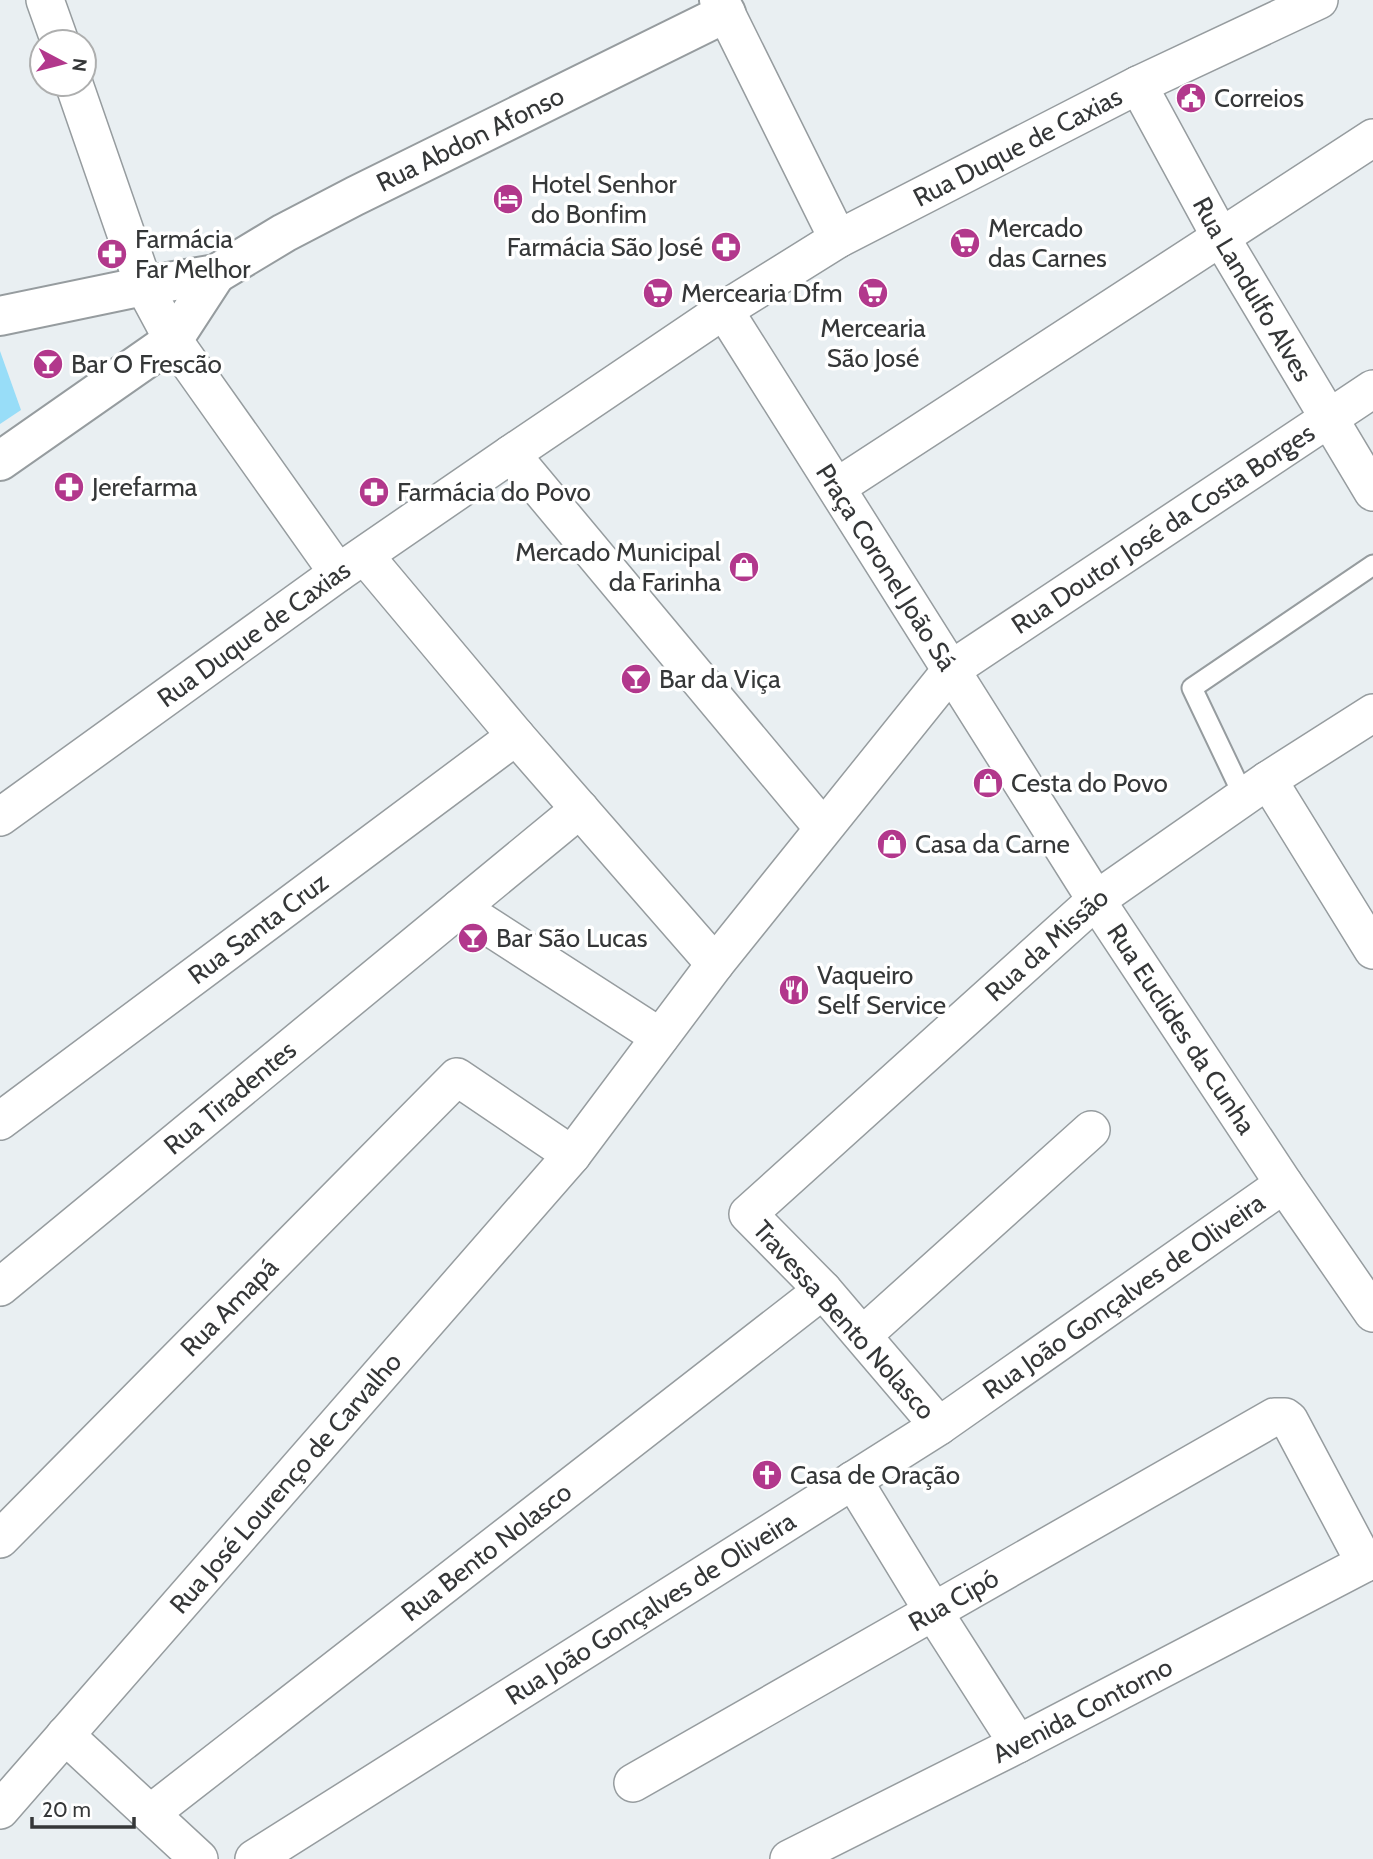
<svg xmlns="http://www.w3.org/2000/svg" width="1373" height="1859" viewBox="0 0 1373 1859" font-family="Cabin,sans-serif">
<rect width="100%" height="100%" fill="#e9eff2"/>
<polygon fill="#98ddf8" points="0,351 21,410 0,424"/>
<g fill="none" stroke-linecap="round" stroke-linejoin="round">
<g stroke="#969c9f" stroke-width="23">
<polyline id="service" points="1244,797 1192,688 1373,565"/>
</g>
<g stroke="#969c9f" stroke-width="40">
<g id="minor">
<polyline points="45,0 60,42"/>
<polyline points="726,13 838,239"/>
<polyline points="74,84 144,286 173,340 338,573"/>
<path id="s1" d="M 1138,85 L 1220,236 L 1373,492"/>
<path id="s2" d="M 724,310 L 1096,900 L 1284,1184 L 1373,1313"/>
<polyline points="511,454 823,828"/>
<polyline points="837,487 1373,138"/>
<polyline points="365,556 516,736 715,964"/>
<polyline points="1268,780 1373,950"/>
<path id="s3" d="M 0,817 L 338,573 L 511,454 L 724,310 L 838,239 L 1138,85 L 1319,0"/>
<polyline points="460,908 660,1037"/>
<path id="s4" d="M 0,1121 L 516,736"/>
<path id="s5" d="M 0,1287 L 580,809"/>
<polyline points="863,1335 1091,1130"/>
<path id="s6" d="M 939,1426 L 823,1290 L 748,1214 L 1096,900 L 1268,780 L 1373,713"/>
<polyline points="853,1480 933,1611 1018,1744"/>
<path id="s7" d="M 0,1539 L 457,1077 L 572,1155"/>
<polyline points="65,1735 199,1859"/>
<path id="s8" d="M 633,1783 L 1274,1417 L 1285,1417 L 1289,1420 L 1365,1563"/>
<path id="s9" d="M 0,1810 L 572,1155 L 715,964 L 952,669 L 1373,389"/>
<path id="s10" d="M 151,1813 L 823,1290"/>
<path id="s11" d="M 254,1859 L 939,1426 L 1284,1184"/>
<path id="s12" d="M 789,1859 L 1018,1744 L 1373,1559"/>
</g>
</g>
<g stroke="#969c9f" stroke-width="42">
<g id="tertiary">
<path id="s13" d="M 0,316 L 144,286 L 216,274 L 284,233 L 355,196 L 726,13 L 719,0"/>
<polyline points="0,461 173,340 216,274"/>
</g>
</g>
<use href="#service" stroke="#fff" stroke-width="19"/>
<use href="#minor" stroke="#fff" stroke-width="37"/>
<use href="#tertiary" stroke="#fff" stroke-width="38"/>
</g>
<defs>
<g id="civic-disc" transform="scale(1.575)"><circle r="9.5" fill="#b2388c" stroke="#fff"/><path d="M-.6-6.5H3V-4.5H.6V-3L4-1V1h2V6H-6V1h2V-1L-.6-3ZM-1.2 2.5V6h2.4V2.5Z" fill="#fff"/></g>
<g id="hotel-disc" transform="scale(1.575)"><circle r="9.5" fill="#b2388c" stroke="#fff"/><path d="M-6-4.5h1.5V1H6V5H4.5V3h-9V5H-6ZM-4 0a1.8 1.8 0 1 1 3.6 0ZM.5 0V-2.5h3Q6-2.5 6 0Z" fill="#fff"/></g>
<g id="supermarket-disc" transform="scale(1.575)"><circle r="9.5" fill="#b2388c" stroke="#fff"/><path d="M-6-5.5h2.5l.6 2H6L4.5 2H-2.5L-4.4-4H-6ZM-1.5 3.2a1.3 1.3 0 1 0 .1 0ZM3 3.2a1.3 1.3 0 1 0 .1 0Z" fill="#fff"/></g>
<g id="pharmacy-disc" transform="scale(1.575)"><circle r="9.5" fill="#b2388c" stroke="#fff"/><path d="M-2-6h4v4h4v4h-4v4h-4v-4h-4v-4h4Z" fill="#fff"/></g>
<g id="bar-disc" transform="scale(1.575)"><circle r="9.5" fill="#b2388c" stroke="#fff"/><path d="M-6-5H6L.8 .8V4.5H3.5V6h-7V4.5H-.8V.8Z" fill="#fff"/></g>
<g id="shop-disc" transform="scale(1.575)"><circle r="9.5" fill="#b2388c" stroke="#fff"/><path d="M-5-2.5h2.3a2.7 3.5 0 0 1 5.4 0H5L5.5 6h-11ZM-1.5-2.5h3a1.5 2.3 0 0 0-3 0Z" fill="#fff"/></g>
<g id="restaurant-disc" transform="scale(1.575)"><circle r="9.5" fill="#b2388c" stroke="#fff"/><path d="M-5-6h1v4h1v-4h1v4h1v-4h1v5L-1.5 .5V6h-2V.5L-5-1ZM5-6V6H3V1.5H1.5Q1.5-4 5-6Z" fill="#fff"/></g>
<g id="church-disc" transform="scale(1.575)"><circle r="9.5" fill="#b2388c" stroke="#fff"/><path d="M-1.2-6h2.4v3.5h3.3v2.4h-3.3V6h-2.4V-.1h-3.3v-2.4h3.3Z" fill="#fff"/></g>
</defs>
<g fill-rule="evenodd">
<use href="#civic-disc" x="1191" y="98"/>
<use href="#hotel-disc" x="508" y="199"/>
<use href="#supermarket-disc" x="965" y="243"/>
<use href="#pharmacy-disc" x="726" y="247"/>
<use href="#pharmacy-disc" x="112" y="254"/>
<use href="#supermarket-disc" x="658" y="293"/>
<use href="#supermarket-disc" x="873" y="293"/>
<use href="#bar-disc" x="48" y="364"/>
<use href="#pharmacy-disc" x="69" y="487"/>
<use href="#pharmacy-disc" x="374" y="492"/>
<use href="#shop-disc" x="744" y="567"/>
<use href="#bar-disc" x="636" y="679"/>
<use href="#shop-disc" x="988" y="783"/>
<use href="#shop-disc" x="892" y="844"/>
<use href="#bar-disc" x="473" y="938"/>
<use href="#restaurant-disc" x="794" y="990"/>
<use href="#church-disc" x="767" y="1475"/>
</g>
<g text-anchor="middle" stroke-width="7" stroke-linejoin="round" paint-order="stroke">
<g font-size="26" fill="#353738" stroke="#fff" text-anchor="start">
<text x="1214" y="107">Correios</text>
<text x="531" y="193">Hotel Senhor<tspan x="531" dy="30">do Bonfim</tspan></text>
<text x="988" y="237">Mercado<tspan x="988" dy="30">das Carnes</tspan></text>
<text x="135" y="248">Farmácia<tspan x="135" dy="30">Far Melhor</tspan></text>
<text x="703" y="256" text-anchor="end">Farmácia São José</text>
<text x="681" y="302">Mercearia Dfm</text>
<text x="873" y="337" text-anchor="middle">Mercearia<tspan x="873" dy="30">São José</tspan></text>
<text x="71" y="373">Bar O Frescão</text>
<text x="92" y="496">Jerefarma</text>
<text x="397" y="501">Farmácia do Povo</text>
<text x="721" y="561" text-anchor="end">Mercado Municipal<tspan x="721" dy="30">da Farinha</tspan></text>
<text x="659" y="688">Bar da Viça</text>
<text x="1011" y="792">Cesta do Povo</text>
<text x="915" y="853">Casa da Carne</text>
<text x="496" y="947">Bar São Lucas</text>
<text x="817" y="984">Vaqueiro<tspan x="817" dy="30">Self Service</tspan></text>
<text x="790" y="1484">Casa de Oração</text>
</g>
<g font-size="26" fill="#353738" stroke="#fff">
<text dy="9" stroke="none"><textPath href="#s13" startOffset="508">Rua Abdon Afonso</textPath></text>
<text dy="9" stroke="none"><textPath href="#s3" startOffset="1220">Rua Duque de Caxias</textPath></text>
<text dy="9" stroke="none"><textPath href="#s1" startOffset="234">Rua Landulfo Alves</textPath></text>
<text dy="9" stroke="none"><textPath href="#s9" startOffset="1740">Rua Doutor José da Costa Borges</textPath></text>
<text dy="9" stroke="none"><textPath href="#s2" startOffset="304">Praça Coronel João Sá</textPath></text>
<text dy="9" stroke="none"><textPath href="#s3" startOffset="313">Rua Duque de Caxias</textPath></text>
<text dy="9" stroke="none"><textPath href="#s4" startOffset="322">Rua Santa Cruz</textPath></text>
<text dy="9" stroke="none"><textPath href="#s6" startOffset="688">Rua da Missão</textPath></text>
<text dy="9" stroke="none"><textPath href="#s2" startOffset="852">Rua Euclides da Cunha</textPath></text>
<text dy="9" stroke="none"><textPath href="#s5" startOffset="298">Rua Tiradentes</textPath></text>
<text dy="9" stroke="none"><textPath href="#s11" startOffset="1036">Rua João Gonçalves de Oliveira</textPath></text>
<text dy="9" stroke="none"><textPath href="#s7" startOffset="326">Rua Amapá</textPath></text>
<text transform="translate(844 1320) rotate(48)" y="9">Travessa Bento Nolasco</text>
<text dy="9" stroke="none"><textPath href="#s9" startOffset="434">Rua José Lourenço de Carvalho</textPath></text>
<text dy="9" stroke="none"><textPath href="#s10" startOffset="425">Rua Bento Nolasco</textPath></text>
<text dy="9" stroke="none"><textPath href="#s8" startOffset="369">Rua Cipó</textPath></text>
<text dy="9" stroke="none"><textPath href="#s11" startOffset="469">Rua João Gonçalves de Oliveira</textPath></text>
<text dy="9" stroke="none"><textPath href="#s12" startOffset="329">Avenida Contorno</textPath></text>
</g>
</g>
<g transform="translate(63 63) rotate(97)"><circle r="33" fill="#ffffff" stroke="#aeafaf" stroke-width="2"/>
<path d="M0-5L12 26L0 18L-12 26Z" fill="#b2388c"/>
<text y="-10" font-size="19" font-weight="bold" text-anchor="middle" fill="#353738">N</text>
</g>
<path d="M32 1817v10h102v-10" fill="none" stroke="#353738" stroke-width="3.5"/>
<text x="42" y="1817" font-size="21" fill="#353738" stroke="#ffffff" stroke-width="5" paint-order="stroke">20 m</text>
</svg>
